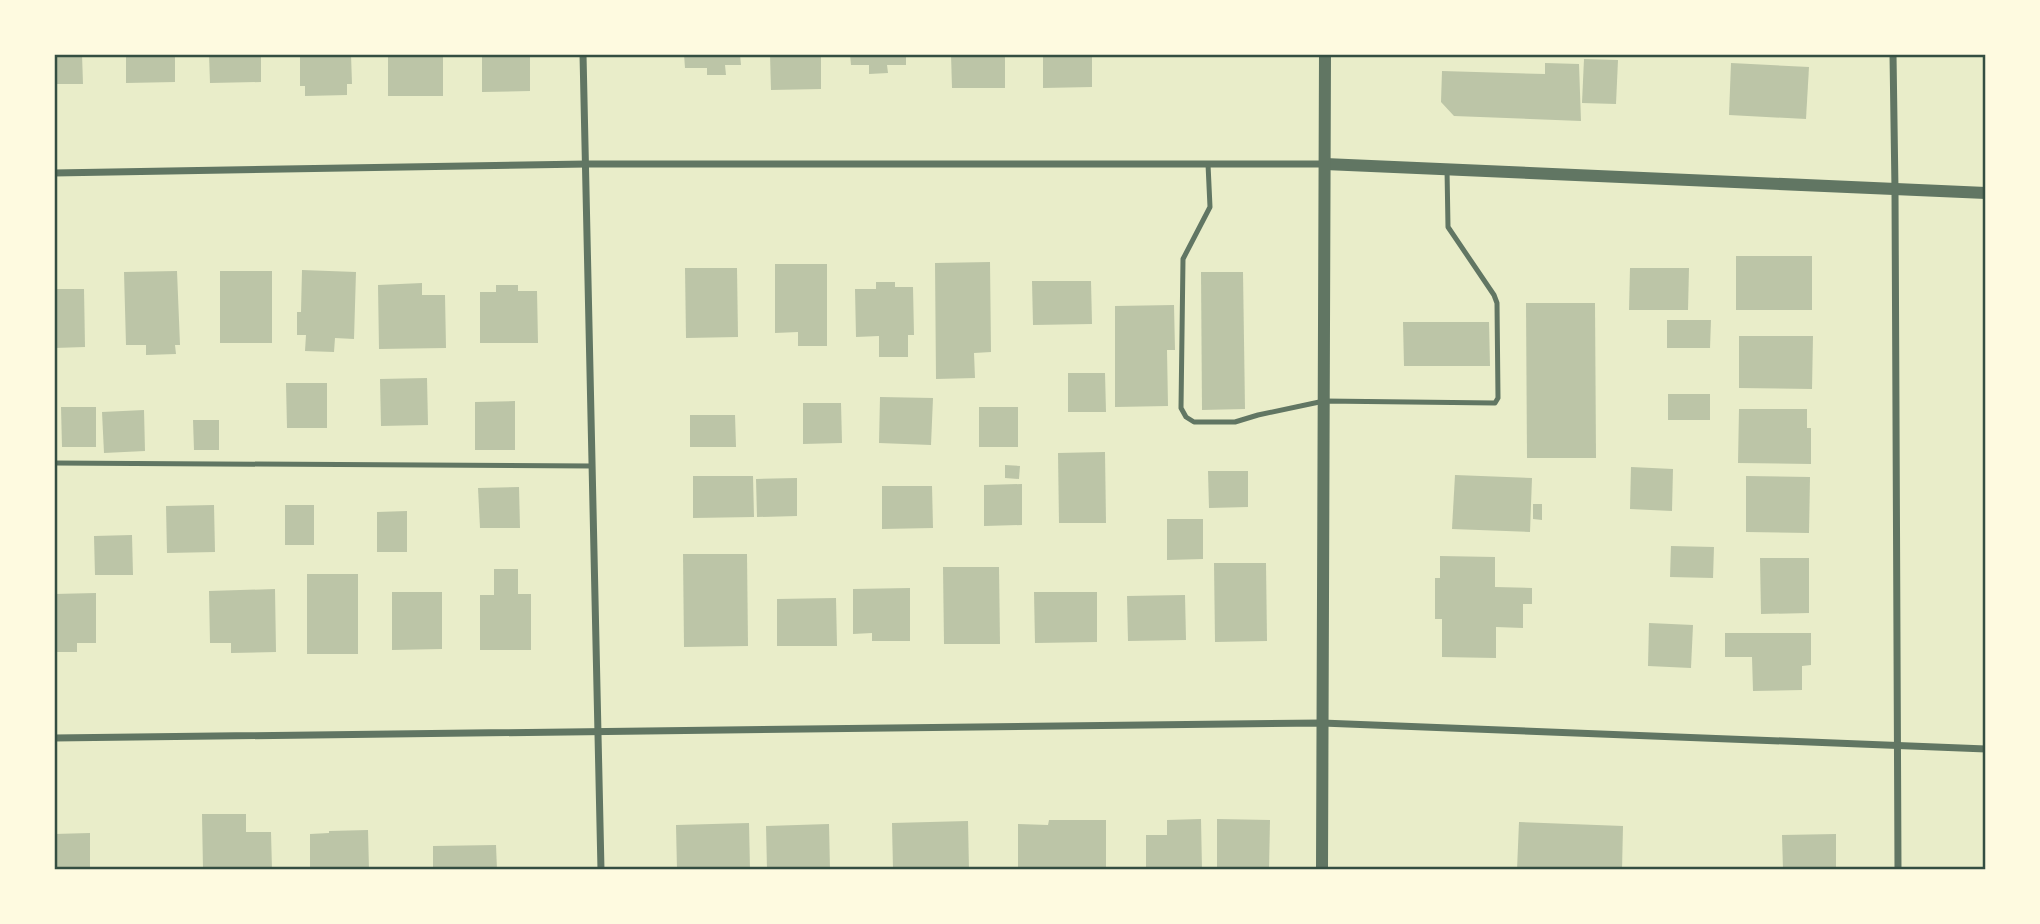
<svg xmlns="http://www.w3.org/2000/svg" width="2040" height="924" viewBox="0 0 2040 924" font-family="Figtree,sans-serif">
<rect width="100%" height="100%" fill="#e9edc9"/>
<g fill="#bcc5a7">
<polygon points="54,54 82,54 83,84 54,84"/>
<polygon points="126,54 175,54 175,82 126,83"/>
<polygon points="209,54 261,54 261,82 210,83"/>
<polygon points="300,54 351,54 352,84 347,84 347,95 305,96 305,86 300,86"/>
<rect x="388" y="54" width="55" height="42"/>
<polygon points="482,54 530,54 530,91 482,92"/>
<polygon points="684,54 740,54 741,65 725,65 726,75 707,75 707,68 685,68"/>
<polygon points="770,54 821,54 821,89 771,90"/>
<polygon points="850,54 906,54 906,65 887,65 888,73 869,74 869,65 851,65"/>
<polygon points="951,54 1005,54 1005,88 952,88"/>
<polygon points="1043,54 1092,54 1092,87 1043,88"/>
<polygon points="1584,59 1618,60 1616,104 1582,103"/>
<polygon points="1545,63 1579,64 1581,121 1454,116 1441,102 1442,71 1545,74"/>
<polygon points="1731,63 1809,67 1806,119 1729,115"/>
<rect x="1736" y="256" width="76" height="54"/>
<polygon points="990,262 991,352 974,353 975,378 936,379 935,263"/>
<polygon points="775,264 827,264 827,346 798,346 798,332 775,333"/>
<polygon points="685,268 737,268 738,337 686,338"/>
<polygon points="1630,268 1689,268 1688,310 1629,310"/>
<polygon points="302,270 356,272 354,339 335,338 334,352 305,351 306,335 297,335 297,312 301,312"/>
<polygon points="177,271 180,345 175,345 176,354 146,355 146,345 126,345 124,272"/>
<rect x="220" y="271" width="52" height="72"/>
<polygon points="1201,272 1243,272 1245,409 1202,410"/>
<polygon points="1032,281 1091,281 1092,324 1033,325"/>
<polygon points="876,282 895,282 895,287 913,287 914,335 908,335 908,357 879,357 879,336 856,337 855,289 876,289"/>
<polygon points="422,283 422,295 445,295 446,348 379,349 378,285"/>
<polygon points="496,285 518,285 518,291 537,291 538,343 480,343 480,292 496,292"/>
<polygon points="54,289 84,289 85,347 54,348"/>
<polygon points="1526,303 1595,303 1596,458 1527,458"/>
<polygon points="1174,305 1175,350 1167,350 1168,406 1115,407 1115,306"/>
<polygon points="1667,320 1711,320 1710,348 1667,348"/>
<polygon points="1403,322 1489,322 1490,366 1404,366"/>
<polygon points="1739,336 1813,336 1812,389 1739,388"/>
<polygon points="1068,373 1105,373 1106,412 1068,412"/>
<polygon points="427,378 428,425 381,426 380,379"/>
<polygon points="286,383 327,383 327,428 287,428"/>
<rect x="1668" y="394" width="42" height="26"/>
<polygon points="880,397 933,398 931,445 879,443"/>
<polygon points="515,401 515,450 475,450 475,402"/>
<polygon points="803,403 841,403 842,443 803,444"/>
<polygon points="61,407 96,407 96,447 62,447"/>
<rect x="979" y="407" width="39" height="40"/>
<polygon points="1739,409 1807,409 1807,428 1811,428 1811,464 1738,463"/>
<polygon points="144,410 145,451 104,453 102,412"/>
<polygon points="690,415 735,415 736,447 690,447"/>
<polygon points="193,420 219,420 219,450 194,450"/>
<polygon points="1105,452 1106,523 1059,523 1058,453"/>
<polygon points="1005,465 1020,466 1019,479 1005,478"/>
<polygon points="1631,467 1673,469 1672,511 1630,509"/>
<polygon points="1208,471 1248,471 1248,507 1209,508"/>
<polygon points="1455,475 1532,478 1530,532 1452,529"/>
<polygon points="693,476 753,476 754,517 693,518"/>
<polygon points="1746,476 1810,477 1809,533 1746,532"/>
<polygon points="797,478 797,516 757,517 756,479"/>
<polygon points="1022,484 1022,525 984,526 984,485"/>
<polygon points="882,486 932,486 933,528 882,529"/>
<polygon points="519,487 520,528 480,528 478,488"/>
<polygon points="1533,504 1542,504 1542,520 1533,519"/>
<polygon points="214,505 215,552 167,553 166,506"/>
<rect x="285" y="505" width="29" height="40"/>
<polygon points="407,511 407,552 377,552 377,512"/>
<polygon points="1167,519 1203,519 1203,559 1167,560"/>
<polygon points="132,535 133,575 95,575 94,536"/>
<polygon points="1671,546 1714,547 1713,578 1670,577"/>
<polygon points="683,554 747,554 748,646 684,647"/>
<polygon points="1440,556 1495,557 1495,587 1532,588 1532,604 1523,604 1523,628 1496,627 1496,658 1442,657 1442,619 1435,619 1435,578 1440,578"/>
<polygon points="1760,558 1809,558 1809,613 1761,614"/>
<polygon points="1214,563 1266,563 1267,641 1215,642"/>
<polygon points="943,567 999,567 1000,644 944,644"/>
<polygon points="494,569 518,569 518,594 531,594 531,650 480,650 480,595 494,595"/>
<rect x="307" y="574" width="51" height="80"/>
<polygon points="910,588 910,641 872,641 872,633 853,634 853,589"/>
<polygon points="275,589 276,652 231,653 231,643 210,643 209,591"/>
<polygon points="392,592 442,592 442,649 392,650"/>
<polygon points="1034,592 1097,592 1097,642 1035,643"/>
<polygon points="96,593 96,643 77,643 77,652 54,652 54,594"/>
<polygon points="1185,595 1186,640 1128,641 1127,596"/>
<polygon points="836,598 837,646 777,646 777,599"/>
<polygon points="1649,623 1693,625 1691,668 1648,666"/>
<polygon points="1725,633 1811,633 1811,665 1802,666 1802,690 1753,691 1752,657 1725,657"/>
<polygon points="202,814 246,814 246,832 271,832 272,870 203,870"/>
<polygon points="1201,819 1202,870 1146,870 1146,835 1167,835 1167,820"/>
<polygon points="1217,819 1270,820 1269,870 1217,870"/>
<polygon points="1049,820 1106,820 1106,870 1018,870 1018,824 1048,825"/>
<polygon points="968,821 969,870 893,870 892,823"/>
<polygon points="1519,822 1623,826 1622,870 1517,870"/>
<polygon points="749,823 750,870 677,870 676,825"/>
<polygon points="829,824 830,870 767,870 766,826"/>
<polygon points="368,830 369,870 310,870 310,834 329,833 329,831"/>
<polygon points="90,833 90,870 54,870 54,834"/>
<polygon points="1836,834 1836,870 1783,870 1782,835"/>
<polygon points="496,845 497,870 433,870 433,846"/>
</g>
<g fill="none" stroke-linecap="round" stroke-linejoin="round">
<g stroke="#617663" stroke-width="5">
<polyline points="1208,164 1210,207 1183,259 1181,408 1186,417 1194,422 1235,422 1258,415 1324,401 1495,403 1498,398 1497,303 1494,295 1448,227 1447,169"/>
<polyline points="54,463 592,466"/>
</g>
<g stroke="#617663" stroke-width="7">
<polyline points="583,54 601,870"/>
<polyline points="1893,54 1895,190 1898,870"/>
<polyline points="54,173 587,164 1325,164"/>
<polyline points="54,738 1322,723 1986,749"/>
</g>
<g stroke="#617663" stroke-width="12">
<polyline points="1325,164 1986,193"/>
<polyline points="1322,870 1325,54"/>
</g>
</g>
<rect width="2040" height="924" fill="none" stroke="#fefae0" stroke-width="112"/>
<rect x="56" y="56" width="1928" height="812" fill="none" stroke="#344e41" stroke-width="2.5"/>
</svg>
